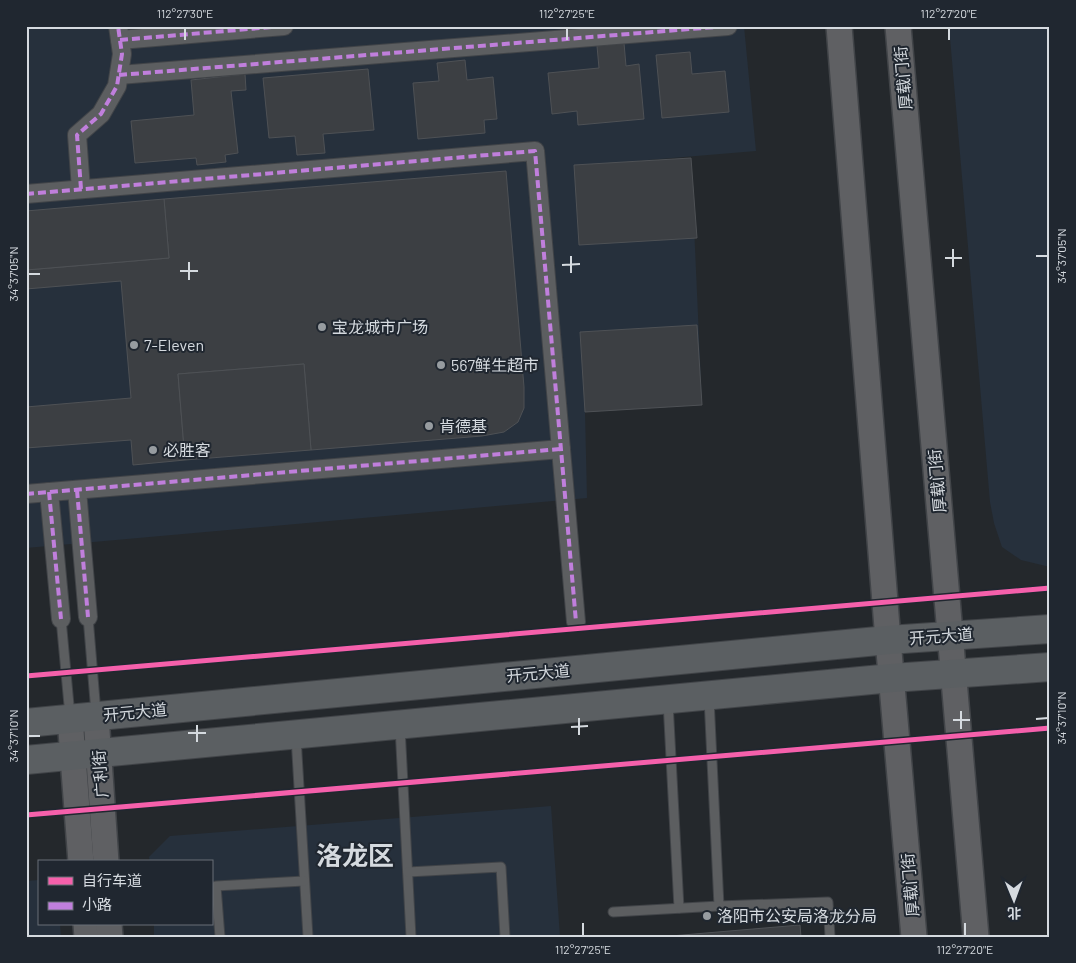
<svg xmlns="http://www.w3.org/2000/svg" width="1076" height="963" viewBox="0 0 1076 963" font-family="Barlow,'Noto Sans SC',sans-serif">
<rect width="100%" height="100%" fill="#24282c"/>
<g fill="#26303c">
<polygon points="26,26 744,26 756,151 624,162 691,158 702,405 585,412 587,498 26,548"/>
<polygon points="949,26 1050,26 1050,567 1021,560 1002,547 994,523 990,502"/>
<polygon points="551,806 560,937 154,937 154,924 211,924 211,862 150,862 149,857 170,836"/>
<polygon points="39,880 39,924 60,924 61,937 26,937 26,881"/>
</g>
<g fill="#3c3f43" stroke="#4e5155">
<polygon points="624,43 626,66 639,64 644,119 578,125 577,111 552,114 548,73 599,68 597,46"/>
<polygon points="690,52 692,74 725,71 729,112 662,118 656,55"/>
<polygon points="465,60 467,80 493,77 497,119 484,120 485,133 418,139 413,83 439,81 437,63"/>
<polygon points="368,69 374,130 323,134 325,153 297,155 295,136 269,138 263,78"/>
<polygon points="245,74 246,90 231,91 238,153 225,155 226,162 197,165 196,158 135,163 131,121 194,115 191,80"/>
<polygon points="691,158 697,238 579,245 574,165"/>
<polygon points="506,171 524,387 524,408 518,422 504,432 482,436 311,450 304,364 178,374 185,460 133,465 131,440 26,448 26,407 131,398 121,281 26,289 26,270 169,258 164,199"/>
<polygon points="164,199 169,258 26,270 26,211"/>
<polygon points="697,325 702,405 585,412 580,332"/>
<polygon points="304,364 311,450 185,460 178,374"/>
<polygon points="800,925 801,937 659,937"/>
</g>
<g fill="none" stroke-linecap="round" stroke-linejoin="round">
<g stroke="#414448" stroke-width="11">
<g id="lane">
<polyline points="88,617 96,713"/>
<polyline points="61,619 70,716"/>
<polyline points="709,698 719,906 828,902 830,937"/>
<polyline points="668,702 679,908"/>
<polyline points="400,727 411,937"/>
<polyline points="296,737 308,937"/>
<polyline points="408,872 501,867 505,937"/>
<polyline points="613,912 719,906"/>
<polyline points="220,937 216,886 304,881"/>
</g>
</g>
<g stroke="#414448" stroke-width="20">
<g id="street">
<polyline points="120,40 284,26"/>
<polyline points="119,75 728,26"/>
<polyline points="81,189 77,135 101,114 117,86 122,54 118,26"/>
<polyline points="26,194 535,151 576,622"/>
<polyline points="77,490 88,617"/>
<polyline points="49,492 61,619"/>
<polyline points="26,494 561,449"/>
</g>
</g>
<g stroke="#414448" stroke-width="28">
<g id="secondary">
<polyline points="839,26 888,640 914,937"/>
<polyline points="898,26 976,937"/>
<polyline points="96,716 106,862"/>
<polyline points="70,718 81,862"/>
<polyline points="86,924 87,937"/>
<polyline points="109,924 110,937"/>
</g>
</g>
<g stroke="#414448" stroke-width="30">
<g id="primary">
<polyline points="26,723 888,640 1050,629"/>
<polyline points="26,760 892,678 1050,667"/>
</g>
</g>
<use href="#lane" stroke="#5c5e60" stroke-width="9"/>
<use href="#street" stroke="#5c5e60" stroke-width="18"/>
<use href="#secondary" stroke="#5f6063" stroke-width="25"/>
<use href="#primary" stroke="#5b5f62" stroke-width="28"/>
<g stroke="#c07fdc" stroke-width="4" stroke-dasharray="8 4" stroke-linecap="butt">
<polyline points="120,40 284,26"/>
<polyline points="119,75 728,26"/>
<polyline points="81,189 77,135 101,114 117,86 122,54 118,26"/>
<polyline points="26,194 535,151 576,622"/>
<polyline points="77,490 88,617"/>
<polyline points="49,492 61,619"/>
<polyline points="26,494 561,449"/>
</g>
<g stroke="#202730" stroke-width="8">
<g id="cycleway">
<polyline points="26,676 1050,588"/>
<polyline points="26,815 1050,728"/>
</g>
</g>
<use href="#cycleway" stroke="#f560ab" stroke-width="5"/>
</g>
<path fill="none" stroke="#d5dadf" stroke-width="2" d="M 185,28 L 185,40M 567,28 L 567,40M 949,28 L 949,40M 953,249 L 953,267M 571,256 L 571,273M 1036,256 L 1048,256M 945,258 L 962,258M 189,262 L 189,280M 562,265 L 580,264M 180,271 L 198,271M 28,274 L 40,274M 961,711 L 961,729M 579,718 L 579,735M 1036,719 L 1048,718M 953,720 L 970,720M 197,725 L 197,742M 571,727 L 588,726M 188,733 L 206,733M 28,736 L 40,736M 583,923 L 583,936M 965,923 L 965,936"/>
<g fill="#979ca0" stroke="#202730" stroke-width="2">
<circle cx="322" cy="327" r="5"/>
<circle cx="134" cy="345" r="5"/>
<circle cx="441" cy="365" r="5"/>
<circle cx="429" cy="426" r="5"/>
<circle cx="153" cy="450" r="5"/>
<circle cx="707" cy="916" r="5"/>
</g>
<g text-anchor="middle" stroke-width="4" stroke-linejoin="round" paint-order="stroke">
<g font-size="16" fill="#d5dadf" stroke="#202730">
<text transform="translate(903 78) rotate(-95)" y="6">厚载门街</text>
<text transform="translate(937 481) rotate(-95)" y="6">厚载门街</text>
<text transform="translate(941 636) rotate(-4)" y="6">开元大道</text>
<text transform="translate(538 673) rotate(-5)" y="6">开元大道</text>
<text transform="translate(135 712) rotate(-5)" y="6">开元大道</text>
<text transform="translate(100 774) rotate(-94)" y="6">广利街</text>
<text transform="translate(910 885) rotate(-95)" y="6">厚载门街</text>
</g>
<g font-size="16" fill="#d5dadf" stroke="#202730" text-anchor="start">
<text x="332" y="333">宝龙城市广场</text>
<text x="144" y="351">7-Eleven</text>
<text x="451" y="371">567鲜生超市</text>
<text x="439" y="432">肯德基</text>
<text x="163" y="456">必胜客</text>
<text x="717" y="922">洛阳市公安局洛龙分局</text>
</g>
<g font-size="26" font-weight="bold" fill="#d5dadf" stroke="#202730">
<text x="355" y="865">洛龙区</text>
</g>
</g>
<rect width="1076" height="963" fill="none" stroke="#202730" stroke-width="55"/>
<rect x="38" y="860" width="175" height="65" fill="#202730" stroke="#686f76"/>
<rect x="48" y="877" width="25" height="8" fill="#f560ab" stroke="#686f76"/>
<text x="82" y="886" font-size="15" fill="#d5dadf">自行车道</text>
<rect x="48" y="902" width="25" height="8" fill="#c07fdc" stroke="#686f76"/>
<text x="82" y="910" font-size="15" fill="#d5dadf">小路</text>
<g transform="translate(1014 900) rotate(179)" stroke="#202730" stroke-width="4" paint-order="stroke">
<path d="M0-4L9 19L0 12L-9 19Z" fill="#d5dadf"/>
<text y="-8" font-size="14" font-weight="bold" text-anchor="middle" fill="#d5dadf">北</text>
</g>
<rect x="28" y="28" width="1020" height="908" fill="none" stroke="#d5dadf" stroke-width="2"/>
<g font-size="12" text-anchor="middle" fill="#d5dadf">
<text x="185" y="18">112°27'30"E</text>
<text x="567" y="18">112°27'25"E</text>
<text x="949" y="18">112°27'20"E</text>
<text transform="translate(1062 256) rotate(-90)" y="4">34°37'05"N</text>
<text transform="translate(14 274) rotate(-90)" y="4">34°37'05"N</text>
<text transform="translate(1062 718) rotate(-90)" y="4">34°37'10"N</text>
<text transform="translate(14 736) rotate(-90)" y="4">34°37'10"N</text>
<text x="583" y="954">112°27'25"E</text>
<text x="965" y="954">112°27'20"E</text>
</g>
</svg>
